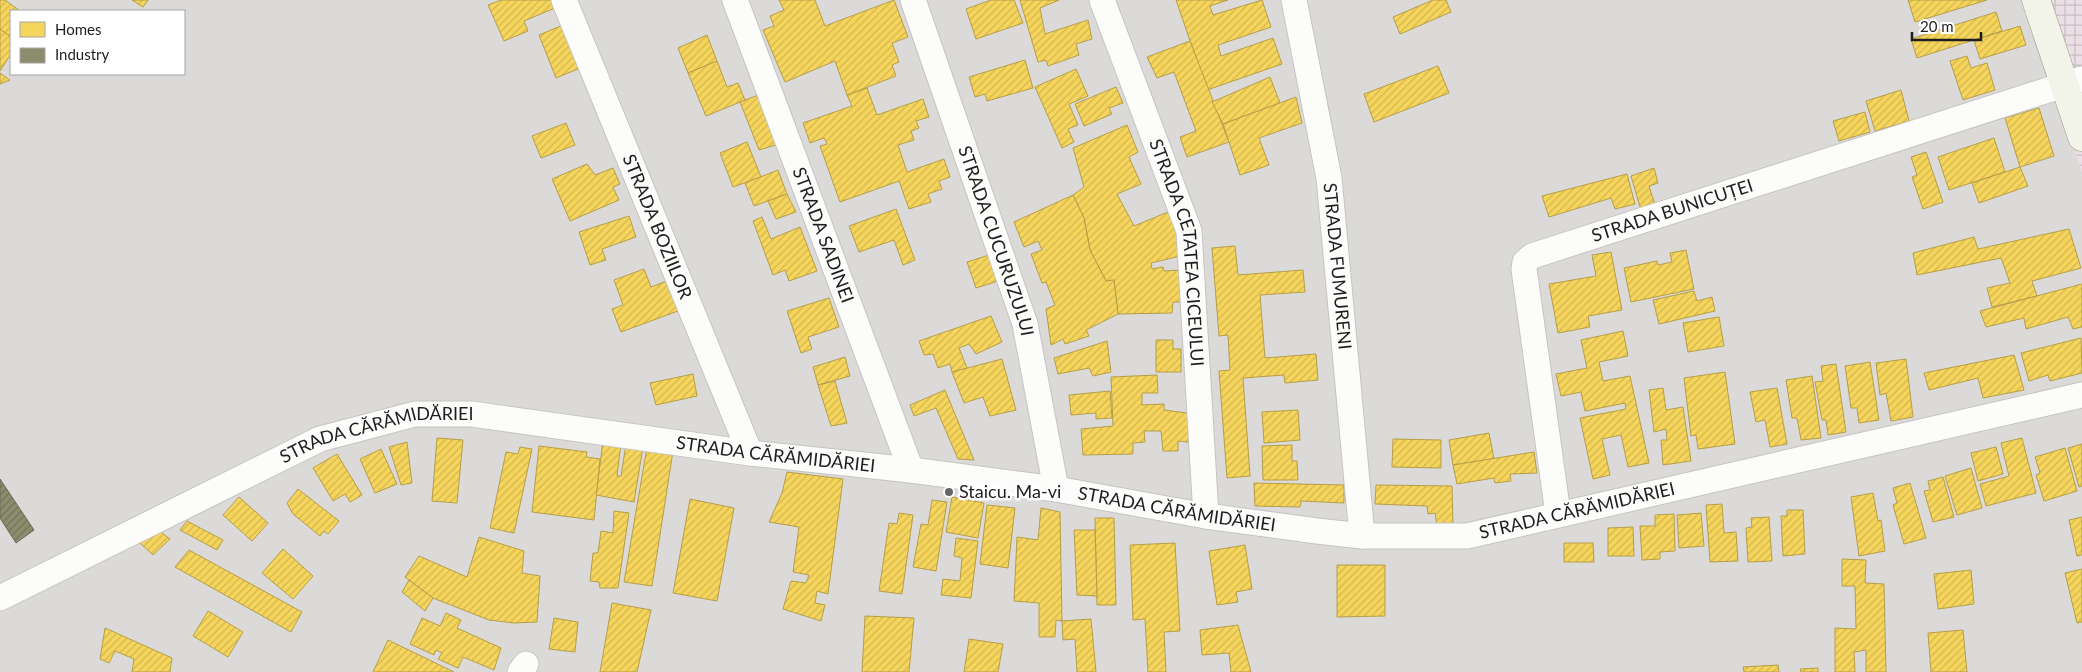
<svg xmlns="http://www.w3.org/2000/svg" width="2082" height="672" viewBox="0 0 2082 672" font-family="Lato,sans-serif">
<defs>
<pattern id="industrial-grid" width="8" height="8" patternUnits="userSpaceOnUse" patternTransform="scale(1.25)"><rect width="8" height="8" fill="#ebdee5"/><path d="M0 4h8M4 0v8" fill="none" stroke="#c9bec4"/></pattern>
<pattern id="homes-hatch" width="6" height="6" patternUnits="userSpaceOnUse" patternTransform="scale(1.25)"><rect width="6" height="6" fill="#f6d55c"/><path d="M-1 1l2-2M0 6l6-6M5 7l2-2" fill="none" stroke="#d2b650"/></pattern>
<pattern id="industry-hatch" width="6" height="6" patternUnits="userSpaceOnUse" patternTransform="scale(1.25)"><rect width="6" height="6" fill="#8c8c6e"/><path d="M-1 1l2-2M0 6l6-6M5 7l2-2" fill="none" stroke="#72725a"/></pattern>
</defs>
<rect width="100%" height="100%" fill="#edebe6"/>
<path fill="#dcdad8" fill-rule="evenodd" d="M 0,0 L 2024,0 L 2082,172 L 2082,672 L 0,672 ZM 11,11 L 184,11 L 184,74 L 11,74 Z"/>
<polygon fill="url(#industrial-grid)" points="2024,0 2082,0 2082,172 2081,168"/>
<g fill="url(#homes-hatch)" stroke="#b59e49">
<polygon points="0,0 5,0 20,11 11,11 11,37 0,29"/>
<polygon points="132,0 148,0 143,7"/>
<polygon points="501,0 552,0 555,8 524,21 528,31 504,41 488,5"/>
<polygon points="779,0 815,0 825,26 894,0 908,37 892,43 899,62 892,65 896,76 847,95 835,61 785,82 763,30 774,26 770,16 784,10"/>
<polygon points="991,0 1014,0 1023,23 976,39 966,9"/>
<polygon points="1020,0 1059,0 1040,8 1045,34 1088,20 1092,39 1076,44 1079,55 1048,66 1046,60 1038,62"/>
<polygon points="1176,0 1228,0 1210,6 1213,15 1262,0 1271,27 1218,45 1221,56 1273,38 1282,64 1207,90"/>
<polygon points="1433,0 1446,0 1451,12 1400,34 1393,17"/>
<polygon points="1908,0 1987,0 1915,22"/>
<polygon points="1996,12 2002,31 1917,58 1911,39"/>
<polygon points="563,25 580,68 556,78 539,35"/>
<polygon points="2020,26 2026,45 1980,59 1974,40"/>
<polygon points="0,29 11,37 11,54 0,71"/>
<polygon points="707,35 717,61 688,73 678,48"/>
<polygon points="1190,41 1229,142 1187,157 1180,137 1196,131 1174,72 1157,78 1147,57"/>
<polygon points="1967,56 1971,68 1987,63 1995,90 1963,100 1950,61"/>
<polygon points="1025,60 1033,88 987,101 985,94 975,97 969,77"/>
<polygon points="717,61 727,87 738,83 745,100 706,116 688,73"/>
<polygon points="1438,66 1449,93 1374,122 1364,94"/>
<polygon points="1076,69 1088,96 1069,104 1078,125 1068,129 1074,142 1062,148 1035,87"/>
<polygon points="0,73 10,80 0,84"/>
<polygon points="1270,77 1280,103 1223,124 1212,102"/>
<polygon points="1116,87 1123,103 1109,108 1112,114 1084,126 1075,104"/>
<polygon points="867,88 877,115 923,99 929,117 916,121 919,128 911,131 914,140 898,145 907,172 944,159 950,177 939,181 942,189 928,194 931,202 909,209 899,181 840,202 820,146 827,144 824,138 810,143 803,123 852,106 847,95"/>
<polygon points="1901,90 1909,121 1875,131 1866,101"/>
<polygon points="761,94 779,144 759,150 740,102"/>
<polygon points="1296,97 1302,123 1259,138 1269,165 1240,175 1223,124"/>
<polygon points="2039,108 2054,156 2020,167 2005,118"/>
<polygon points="1865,112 1870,132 1839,141 1833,121"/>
<polygon points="566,123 575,145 541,158 532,136"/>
<polygon points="1127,125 1138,152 1129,157 1141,184 1117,194 1134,226 1168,212 1173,221 1181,245 1180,256 1151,263 1152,269 1163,267 1164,271 1181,270 1183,287 1180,302 1173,302 1172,313 1118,314 1114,280 1106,281 1090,250 1084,218 1073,195 1084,187 1073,148"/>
<polygon points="1994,138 2005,172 1949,190 1938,157"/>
<polygon points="747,142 761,177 733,187 720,153"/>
<polygon points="1926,152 1943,202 1923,209 1912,177 1917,175 1911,157"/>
<polygon points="587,164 595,175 613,168 620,184 613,187 619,200 570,221 552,179"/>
<polygon points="2020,167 2028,186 1979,203 1972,183"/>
<polygon points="1654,168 1658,183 1649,186 1655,205 1641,210 1631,176"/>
<polygon points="778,170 787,194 754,206 745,183"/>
<polygon points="1627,174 1635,204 1615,209 1611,198 1549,217 1542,196"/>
<polygon points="787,194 796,212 776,219 768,201"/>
<polygon points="1073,195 1084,218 1090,250 1106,281 1114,280 1118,314 1086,330 1089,336 1065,344 1063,339 1051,345 1046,309 1055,305 1046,282 1042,283 1031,254 1042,250 1038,241 1024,247 1014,222"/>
<polygon points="896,209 915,260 903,265 894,240 859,252 849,226"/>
<polygon points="629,216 636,237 602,249 606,260 590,265 579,232"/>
<polygon points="762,217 771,239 800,227 817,271 789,281 785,270 773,275 753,221"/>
<polygon points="2069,229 2081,268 2032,281 2037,296 1992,307 1987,288 2010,283 2001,258 1917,275 1913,253 1974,237 1978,249"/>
<polygon points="1235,246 1238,275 1303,270 1305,292 1260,295 1265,358 1316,354 1318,380 1285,383 1284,375 1243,378 1250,476 1227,478 1219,371 1230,370 1228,335 1219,336 1212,248"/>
<polygon points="1686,250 1694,289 1631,302 1624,268 1657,261 1658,265 1672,262 1670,253"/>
<polygon points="1611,252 1622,310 1588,316 1590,327 1558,333 1549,284 1596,276 1592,255"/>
<polygon points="989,255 998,281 976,288 967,262"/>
<polygon points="644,269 651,287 667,281 678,311 621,332 612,309 623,305 614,280"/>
<polygon points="2082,284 2082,327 2073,329 2068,317 2026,329 2024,318 1986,327 1980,311"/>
<polygon points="1694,291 1697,301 1712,297 1715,311 1659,324 1653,300"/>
<polygon points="829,298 839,327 808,337 812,349 801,353 787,311"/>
<polygon points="991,316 1002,342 976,354 969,344 959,348 967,368 952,372 950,364 938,368 933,354 924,355 919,341"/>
<polygon points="1719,317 1724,346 1688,352 1683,323"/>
<polygon points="1623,331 1628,356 1599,362 1603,381 1630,376 1649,463 1628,467 1621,435 1602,439 1610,475 1593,479 1580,418 1626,409 1625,403 1585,411 1581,392 1561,396 1556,374 1587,368 1581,340"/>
<polygon points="2081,338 2082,373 2050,381 2048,375 2029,381 2021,353"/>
<polygon points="1156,340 1173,340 1173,349 1181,349 1181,372 1156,372"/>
<polygon points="1107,341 1111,372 1093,376 1089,368 1058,374 1054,358"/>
<polygon points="2014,355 2024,390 1983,398 1978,378 1929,390 1924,373"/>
<polygon points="845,357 850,376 818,385 813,367"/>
<polygon points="1002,359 1016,410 990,416 983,397 964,403 952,372"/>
<polygon points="1906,359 1913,417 1891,421 1886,393 1880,395 1876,363"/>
<polygon points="1870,362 1879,420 1859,423 1857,408 1851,408 1845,366"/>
<polygon points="1836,364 1846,432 1828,435 1826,420 1822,420 1815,382 1823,381 1821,366"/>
<polygon points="1725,372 1735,444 1698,449 1696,435 1691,436 1684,378"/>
<polygon points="693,374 697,396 656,405 650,383"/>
<polygon points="1157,375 1158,393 1142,393 1142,405 1164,404 1164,410 1195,414 1196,443 1178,441 1178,451 1163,451 1161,431 1144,431 1145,442 1133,443 1133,454 1083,455 1081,429 1113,426 1111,377"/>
<polygon points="1812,376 1821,438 1801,440 1797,418 1792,418 1786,380"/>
<polygon points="835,381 847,423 831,426 818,385"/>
<polygon points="1663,388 1666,410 1683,407 1691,461 1663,465 1661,440 1667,440 1666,429 1654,432 1649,390"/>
<polygon points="1777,388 1787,444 1770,447 1765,420 1756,422 1750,392"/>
<polygon points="945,390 974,460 958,459 936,408 914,416 910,405"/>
<polygon points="1110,391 1112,418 1096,419 1096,413 1071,415 1069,395"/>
<polygon points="1298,410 1300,440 1264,443 1262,412"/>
<polygon points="1489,433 1494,459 1453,465 1449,440"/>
<polygon points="437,438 463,440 457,503 432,501"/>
<polygon points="2022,438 2036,493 1986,506 1980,484 2009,476 2001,443"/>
<polygon points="1393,439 1441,440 1441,468 1392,467"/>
<polygon points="603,441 621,443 617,476 621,476 626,444 643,447 634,502 596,495"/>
<polygon points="407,442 412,483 401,485 389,447"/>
<polygon points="2082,444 2082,486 2079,487 2068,448"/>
<polygon points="1292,445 1292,461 1297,461 1298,480 1263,480 1262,446"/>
<polygon points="539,446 587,452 586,457 600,459 594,520 532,512"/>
<polygon points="520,447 532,449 514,533 490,528 506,452 518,454"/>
<polygon points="647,447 673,451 652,586 624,582"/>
<polygon points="1996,447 2003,474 1978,481 1971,453"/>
<polygon points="2065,448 2077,491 2044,501 2036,475 2040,473 2035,457"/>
<polygon points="381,449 397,484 375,493 360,459"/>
<polygon points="1534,452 1537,473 1510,474 1511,481 1495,483 1494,478 1457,484 1453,465"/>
<polygon points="337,454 362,495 350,502 345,494 333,501 313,468"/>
<polygon points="1971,468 1982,508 1957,515 1945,476"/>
<polygon points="787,472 843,479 828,594 817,591 815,603 825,605 821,621 783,609 791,581 806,583 809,575 793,572 799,527 769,522 782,493"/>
<polygon points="1943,477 1954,517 1933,522 1924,491 1930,490 1928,481"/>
<polygon points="1254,483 1344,485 1344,503 1301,501 1300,507 1255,506"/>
<polygon points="1910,483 1926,538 1904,544 1893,505 1897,503 1893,488"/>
<polygon points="1376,485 1452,486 1453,524 1437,525 1435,513 1428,514 1427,506 1375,504"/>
<polygon points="298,489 339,521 328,534 324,531 320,536 293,514 287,503"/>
<polygon points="1873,493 1878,521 1881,520 1885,551 1859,556 1851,497"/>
<polygon points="239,497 268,523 252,541 223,515"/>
<polygon points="952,497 984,503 978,538 946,532"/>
<polygon points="690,499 734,508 717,601 673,593"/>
<polygon points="932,500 947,502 936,571 913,567 921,524 928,525"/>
<polygon points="1722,504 1724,533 1736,532 1738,561 1710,562 1706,505"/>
<polygon points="987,505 1015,508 1008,568 980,564"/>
<polygon points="1041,508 1060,512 1062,621 1056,620 1055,637 1039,637 1039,603 1014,601 1017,537 1038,540"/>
<polygon points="1787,510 1803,510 1805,554 1783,556 1781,516 1787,516"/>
<polygon points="614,511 629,513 618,588 600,588 599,582 590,581 593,553 598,553 601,531 613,533"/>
<polygon points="899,513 913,515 902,594 879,591 889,523 897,524"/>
<polygon points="1701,513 1704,546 1679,548 1677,515"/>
<polygon points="1674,514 1675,551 1660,552 1660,559 1642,560 1640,526 1655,526 1655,515"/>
<polygon points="1769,517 1772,561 1748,562 1746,528 1752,527 1751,518"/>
<polygon points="2082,517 2082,555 2077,556 2069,520"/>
<polygon points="1095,518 1114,518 1116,605 1097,605"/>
<polygon points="187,521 223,540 217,550 180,530"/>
<polygon points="1633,527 1634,556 1608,556 1608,528"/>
<polygon points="157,529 170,539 153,555 140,543"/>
<polygon points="1074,530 1095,530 1097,596 1077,595"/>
<polygon points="479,537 524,551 522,573 540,576 537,622 514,623 489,620 433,598 405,577 419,556 467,577"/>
<polygon points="956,538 978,541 971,598 941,595 943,579 960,581 962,558 954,556"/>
<polygon points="1175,543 1180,631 1164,632 1166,672 1148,672 1145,619 1133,620 1130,545"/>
<polygon points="1564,543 1593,543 1594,562 1564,562"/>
<polygon points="1245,545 1252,589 1236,592 1238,602 1217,605 1209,551"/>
<polygon points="283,549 313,576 293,599 262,573"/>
<polygon points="189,550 302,612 291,632 175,567"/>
<polygon points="1842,559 1866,560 1865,583 1884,584 1886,672 1866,672 1866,650 1854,652 1855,672 1835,672 1835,628 1856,629 1855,586 1842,586"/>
<polygon points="1337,565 1385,565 1385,616 1337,617"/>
<polygon points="2082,569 2082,622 2077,623 2065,573"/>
<polygon points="1971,570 1974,604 1938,609 1934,574"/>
<polygon points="409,580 433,598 425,611 402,592"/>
<polygon points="612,603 651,610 637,672 600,672"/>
<polygon points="208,611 243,632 228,657 193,636"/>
<polygon points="446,613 461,620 457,628 501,648 494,670 463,657 458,668 438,659 442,653 436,650 434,655 410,644 422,618 440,626"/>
<polygon points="865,616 914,618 909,672 862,672"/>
<polygon points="554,618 578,622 575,652 549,649"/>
<polygon points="1091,619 1096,672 1077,672 1075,639 1063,640 1062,621"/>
<polygon points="1238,625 1251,672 1231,672 1229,653 1202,655 1200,630"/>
<polygon points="105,628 172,658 170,672 132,672 134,659 115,651 109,663 100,659"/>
<polygon points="1963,630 1967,672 1931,672 1928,633"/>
<polygon points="969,639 1003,644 998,672 964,672"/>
<polygon points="388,640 454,672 373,672"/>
<polygon points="1778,665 1779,672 1744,672 1743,667"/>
<polygon points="1818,668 1818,672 1801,672 1800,669"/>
</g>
<polygon fill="url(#industry-hatch)" stroke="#6b6b56" points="0,479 34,530 16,543 0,518"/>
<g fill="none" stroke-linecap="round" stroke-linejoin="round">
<g stroke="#c5c4c2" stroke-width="27">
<g id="minor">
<path id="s1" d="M 564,0 L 750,453"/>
<path id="s2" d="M 735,0 L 911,470"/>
<path id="s3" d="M 913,0 L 1025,324 L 1056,489"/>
<path id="s4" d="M 1102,0 L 1189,231 L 1206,516"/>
<path id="s5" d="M 1294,0 L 1329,178 L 1362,536"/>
<path id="s6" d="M 1558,514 L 1524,269 L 1525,262 L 1532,256 L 2082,79"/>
<path id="s7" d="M 0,598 L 320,439 L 415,414 L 472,414 L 750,453 L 911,470 L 1056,489 L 1206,516 L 1317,531 L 1362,536 L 1467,536 L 2082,395"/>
<polyline points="520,672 526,664"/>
</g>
</g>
<g stroke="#94977e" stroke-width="29">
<polyline id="secondary" points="2036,0 2082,137"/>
</g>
<use href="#minor" stroke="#fcfcfb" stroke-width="25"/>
<use href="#secondary" stroke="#f3f4e9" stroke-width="28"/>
</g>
<circle fill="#666664" stroke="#fff" stroke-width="2" cx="949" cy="492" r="5"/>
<g text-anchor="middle" stroke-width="5" stroke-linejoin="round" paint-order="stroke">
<g font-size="18" fill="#1e1e1e" stroke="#fff">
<text dy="6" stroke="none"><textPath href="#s6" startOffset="411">STRADA BUNICUȚEI</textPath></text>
<text dy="6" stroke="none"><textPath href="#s1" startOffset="245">STRADA BOZIILOR</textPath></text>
<text dy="6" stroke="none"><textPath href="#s2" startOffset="251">STRADA SADINEI</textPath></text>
<text dy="6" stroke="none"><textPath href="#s3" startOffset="255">STRADA CUCURUZULUI</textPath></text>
<text dy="6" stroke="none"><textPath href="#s4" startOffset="266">STRADA CETATEA CICEULUI</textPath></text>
<text dy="6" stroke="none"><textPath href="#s5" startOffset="270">STRADA FUMURENI</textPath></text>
<text dy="6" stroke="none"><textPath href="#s7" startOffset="414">STRADA CĂRĂMIDĂRIEI</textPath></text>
<text dy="6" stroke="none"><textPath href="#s7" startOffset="819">STRADA CĂRĂMIDĂRIEI</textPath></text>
<text dy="6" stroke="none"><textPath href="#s7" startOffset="1224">STRADA CĂRĂMIDĂRIEI</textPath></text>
<text dy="6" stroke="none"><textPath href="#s7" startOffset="1629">STRADA CĂRĂMIDĂRIEI</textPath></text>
</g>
<g font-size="18" fill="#1e1e1e" stroke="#fff" text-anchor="start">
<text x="959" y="498">Staicu. Ma-vi</text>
</g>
</g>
<rect x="10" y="10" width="175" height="65" fill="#ffffff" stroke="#a5a5a5"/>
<rect x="20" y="22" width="25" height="15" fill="#f6d55c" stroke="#a5a5a5"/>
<text x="55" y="35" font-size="15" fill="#1e1e1e">Homes</text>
<rect x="20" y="48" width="25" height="15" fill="#8c8c6e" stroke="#a5a5a5"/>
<text x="55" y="60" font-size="15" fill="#1e1e1e">Industry</text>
<path d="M1912 32v8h69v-8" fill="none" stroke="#1e1e1e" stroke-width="2.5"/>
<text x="1920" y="32" font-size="15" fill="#1e1e1e" stroke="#ffffff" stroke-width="4" paint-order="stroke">20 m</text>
</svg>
